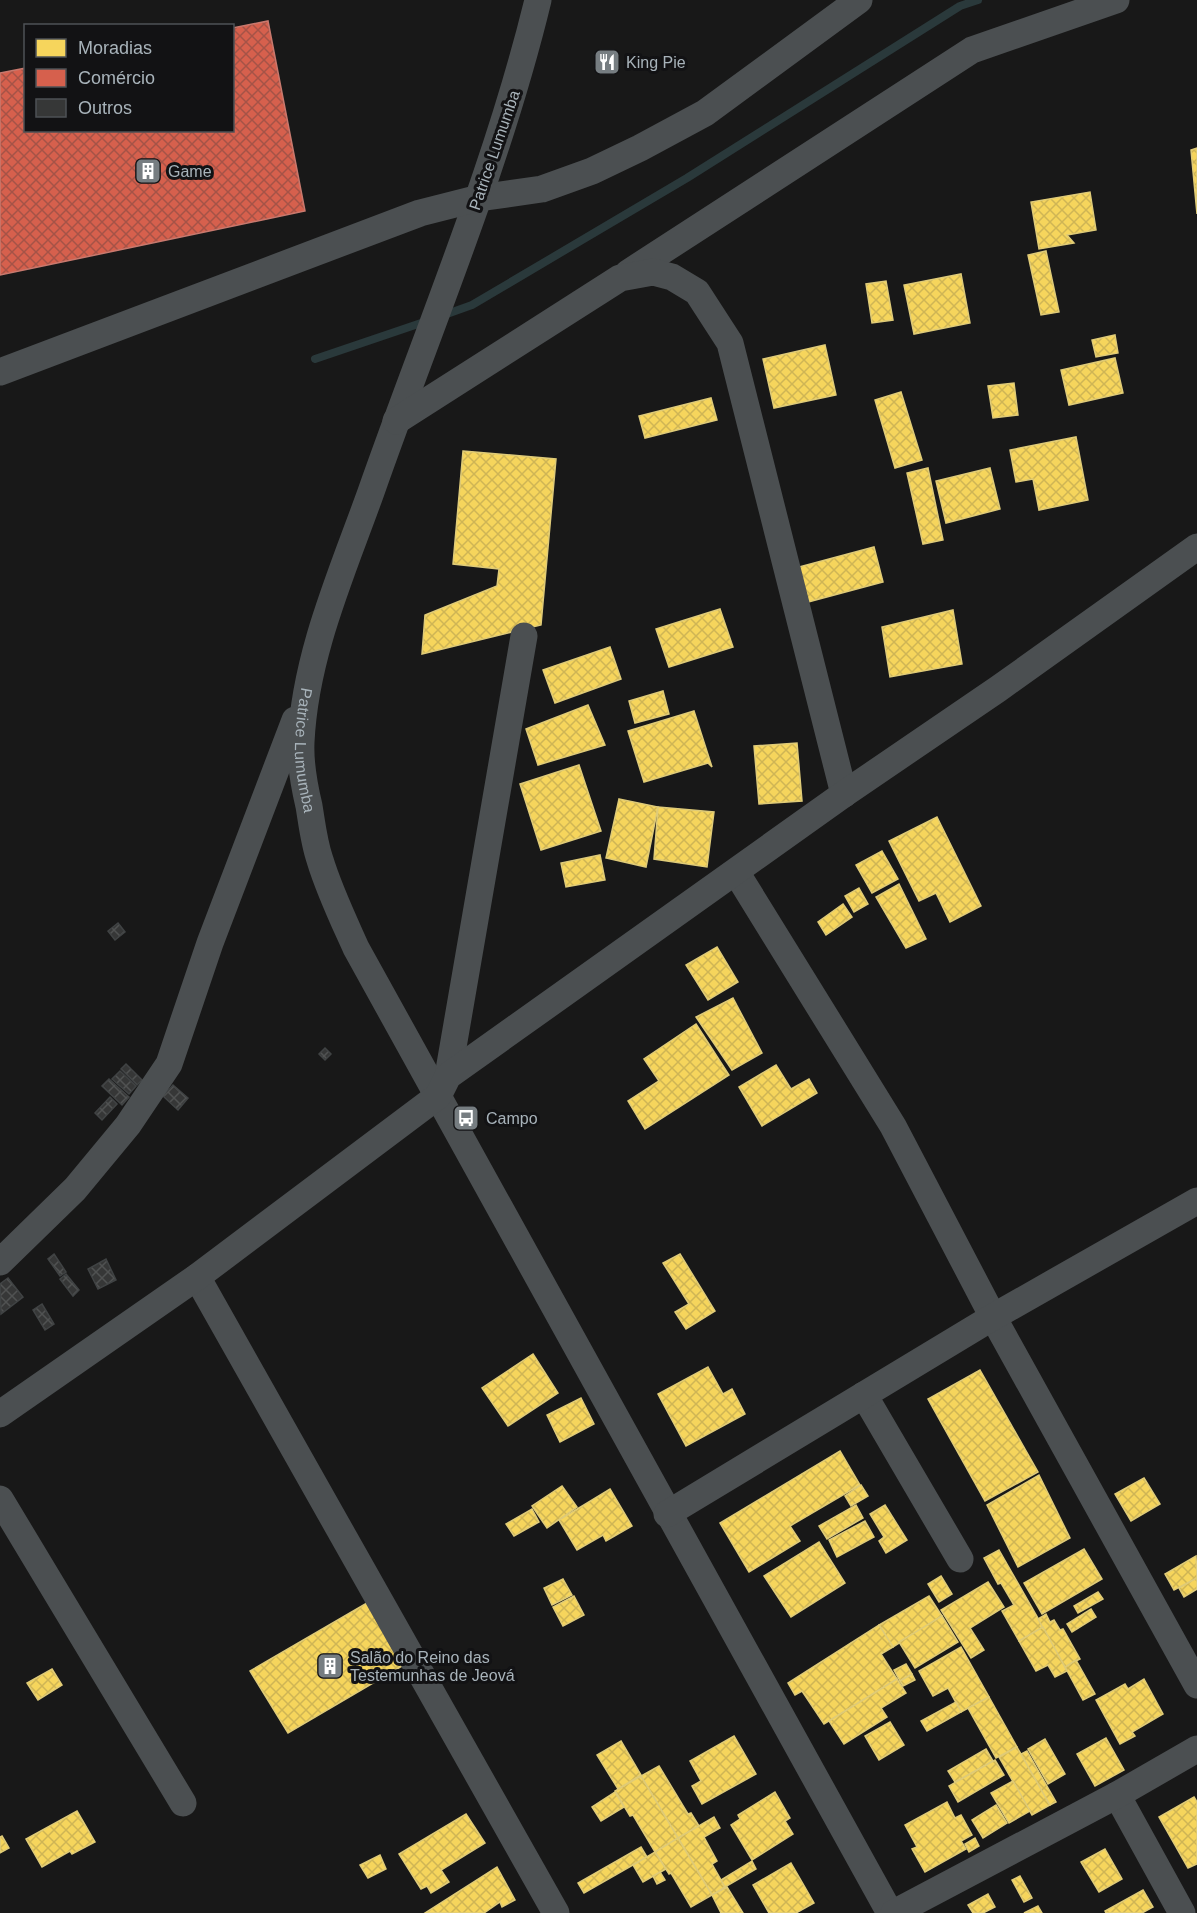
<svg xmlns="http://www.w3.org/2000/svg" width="1197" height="1913" viewBox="0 0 1197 1913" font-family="Helvetica,sans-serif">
<defs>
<pattern id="homes-cross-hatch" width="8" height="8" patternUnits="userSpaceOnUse" patternTransform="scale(1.5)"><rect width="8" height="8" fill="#f6d55c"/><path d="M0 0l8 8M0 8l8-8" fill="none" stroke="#cfb555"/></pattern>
<pattern id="shops-cross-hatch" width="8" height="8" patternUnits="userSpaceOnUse" patternTransform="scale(1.5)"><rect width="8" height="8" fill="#d6604d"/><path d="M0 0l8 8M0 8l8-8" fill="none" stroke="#a55347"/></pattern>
<pattern id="building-cross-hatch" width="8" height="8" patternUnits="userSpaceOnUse" patternTransform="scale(1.5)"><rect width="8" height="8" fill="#363737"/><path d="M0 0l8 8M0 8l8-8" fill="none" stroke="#505252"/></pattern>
</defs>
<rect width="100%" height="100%" fill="#181818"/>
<g fill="url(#homes-cross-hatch)" stroke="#dfcb78" stroke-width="1.5">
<polygon points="1197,148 1197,214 1191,150"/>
<polygon points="1090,192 1096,230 1067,235 1074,243 1039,249 1031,202"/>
<polygon points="1046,251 1059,312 1041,315 1028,255"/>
<polygon points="961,274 970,323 914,334 904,285"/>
<polygon points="886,281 893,320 872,323 866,284"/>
<polygon points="1115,335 1118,353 1096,357 1092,340"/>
<polygon points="825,345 836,395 774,408 763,359"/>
<polygon points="1115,358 1123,393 1069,405 1061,370"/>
<polygon points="1014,383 1018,415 993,418 988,386"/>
<polygon points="901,392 922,460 895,468 875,400"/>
<polygon points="711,398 717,420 645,438 639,416"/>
<polygon points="1076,437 1088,500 1039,510 1033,479 1016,482 1010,450"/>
<polygon points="463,451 556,459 541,625 422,654 425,615 497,586 499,569 453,564"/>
<polygon points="928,468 943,540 923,544 907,473"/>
<polygon points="990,468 1000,509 946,523 936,481"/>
<polygon points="874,547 883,582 808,602 799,567"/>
<polygon points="720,609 733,647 669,667 656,629"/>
<polygon points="953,610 962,664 890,677 882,627"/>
<polygon points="610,647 621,679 555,703 543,670"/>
<polygon points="663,691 669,714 635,723 629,701"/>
<polygon points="588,705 605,745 538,765 526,729"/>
<polygon points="694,711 712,767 708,763 644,782 628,731"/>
<polygon points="797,743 802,801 759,804 754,746"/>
<polygon points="579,765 601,831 541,850 520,784"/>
<polygon points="619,799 658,807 646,867 606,858"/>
<polygon points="658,807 714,812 707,867 654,859"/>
<polygon points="937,817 981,906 950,922 936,893 919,901 889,841"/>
<polygon points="882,851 898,879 872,893 856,865"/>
<polygon points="600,855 605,880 566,887 561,863"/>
<polygon points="899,884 926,939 906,948 876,897"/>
<polygon points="859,888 868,904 854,912 845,896"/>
<polygon points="843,904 852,917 826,935 818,922"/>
<polygon points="717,947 738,982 708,1000 686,965"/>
<polygon points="733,998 762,1053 732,1070 696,1017"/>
<polygon points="696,1024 729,1075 645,1129 628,1101 659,1081 644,1059"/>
<polygon points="776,1065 791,1089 809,1079 817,1093 762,1126 739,1087"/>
<polygon points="680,1254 715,1311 686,1329 675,1312 689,1304 663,1263"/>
<polygon points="533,1354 558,1393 508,1426 482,1388"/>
<polygon points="708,1367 723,1394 732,1389 745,1414 686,1446 658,1394"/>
<polygon points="980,1370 1038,1472 985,1501 928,1399"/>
<polygon points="581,1398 594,1424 560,1442 547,1415"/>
<polygon points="840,1451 860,1485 790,1526 800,1541 749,1572 720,1523"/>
<polygon points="1039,1475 1070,1538 1018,1567 987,1505"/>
<polygon points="1144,1478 1160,1504 1131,1521 1115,1494"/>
<polygon points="861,1485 868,1496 851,1506 845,1496"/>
<polygon points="562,1486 577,1507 547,1528 532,1506"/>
<polygon points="610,1489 632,1526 606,1541 603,1535 577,1550 559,1520"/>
<polygon points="856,1505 863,1518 827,1539 819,1526"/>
<polygon points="885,1505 907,1540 886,1553 879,1541 884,1537 870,1514"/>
<polygon points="532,1509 539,1522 514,1536 506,1524"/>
<polygon points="865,1521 874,1537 837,1557 829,1540"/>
<polygon points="819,1542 845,1583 791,1617 764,1576"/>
<polygon points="1084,1549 1102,1579 1042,1614 1024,1583"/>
<polygon points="999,1550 1043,1627 1019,1641 1002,1611 1014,1605 1001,1583 998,1584 984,1558"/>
<polygon points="1196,1556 1197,1578 1174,1590 1165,1574"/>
<polygon points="941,1576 952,1594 939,1602 928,1584"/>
<polygon points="1197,1578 1197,1589 1184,1597 1179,1588"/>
<polygon points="563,1579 572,1595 552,1605 544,1588"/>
<polygon points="988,1582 1004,1607 970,1628 984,1650 971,1658 941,1610"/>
<polygon points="1098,1592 1103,1599 1078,1613 1074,1606"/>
<polygon points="574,1596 584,1615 563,1626 553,1607"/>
<polygon points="929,1596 942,1616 893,1647 879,1625"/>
<polygon points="372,1600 409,1662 288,1733 250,1671"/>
<polygon points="1091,1609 1096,1617 1072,1632 1067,1624"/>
<polygon points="1046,1614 1050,1622 1054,1620 1060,1630 1063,1629 1080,1659 1065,1667 1038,1619"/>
<polygon points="942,1616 958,1642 915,1668 899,1642"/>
<polygon points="879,1625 893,1647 881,1654 897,1679 824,1724 802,1691 795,1695 788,1683"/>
<polygon points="1043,1627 1067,1671 1055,1677 1048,1665 1036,1671 1019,1641"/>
<polygon points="961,1647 989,1697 961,1712 948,1688 933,1696 919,1671"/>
<polygon points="1076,1660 1095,1694 1083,1700 1065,1667"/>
<polygon points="906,1664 912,1674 900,1681 894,1670"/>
<polygon points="52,1669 62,1685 38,1700 27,1683"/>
<polygon points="912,1674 915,1680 903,1686 900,1681"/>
<polygon points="897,1679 906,1693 881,1708 887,1717 844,1744 829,1721"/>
<polygon points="1144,1679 1163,1714 1132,1732 1135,1736 1120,1744 1096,1700 1125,1684 1128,1689"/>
<polygon points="989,1697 1017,1747 996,1758 968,1708"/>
<polygon points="956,1702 961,1712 927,1731 921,1721"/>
<polygon points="890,1722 904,1745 879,1760 865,1736"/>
<polygon points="734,1736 756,1774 702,1804 692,1786 701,1781 690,1761"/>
<polygon points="1106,1738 1124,1770 1095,1786 1077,1754"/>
<polygon points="1045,1739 1065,1774 1048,1784 1028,1749"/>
<polygon points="621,1741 641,1775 618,1789 597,1755"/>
<polygon points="1017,1747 1050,1805 1032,1815 999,1757"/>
<polygon points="986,1749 993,1761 955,1782 948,1771"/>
<polygon points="1027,1751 1056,1802 1050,1805 1021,1754"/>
<polygon points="995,1760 1004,1775 958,1802 949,1786"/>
<polygon points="659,1766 688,1814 691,1813 699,1826 678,1838 641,1776"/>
<polygon points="641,1776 678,1838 655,1852 633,1815 630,1816 615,1791"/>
<polygon points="1013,1781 1030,1811 1009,1823 991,1793"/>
<polygon points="615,1792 624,1807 601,1821 592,1807"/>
<polygon points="775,1792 790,1818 785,1821 793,1834 752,1860 731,1825 740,1819 738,1815"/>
<polygon points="1194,1797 1197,1802 1197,1864 1188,1868 1159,1817"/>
<polygon points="947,1802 955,1818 961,1815 972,1835 961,1841 966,1849 925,1872 912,1849 917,1847 905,1825"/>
<polygon points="996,1805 1007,1823 983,1838 972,1820"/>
<polygon points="77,1811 95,1842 72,1854 70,1851 42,1867 26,1839"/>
<polygon points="466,1814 485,1843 441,1870 449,1882 431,1893 427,1886 421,1889 399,1854"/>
<polygon points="714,1817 720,1828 704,1837 717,1861 712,1864 725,1887 712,1895 678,1838"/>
<polygon points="2,1836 9,1848 0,1853 0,1837"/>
<polygon points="678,1838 712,1895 691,1907 671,1873 669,1874 655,1852"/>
<polygon points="975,1838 979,1846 969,1852 965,1844"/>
<polygon points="641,1847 647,1857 584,1893 578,1883"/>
<polygon points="1105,1849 1122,1879 1099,1892 1081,1862"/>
<polygon points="655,1852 666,1869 643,1882 633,1865"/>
<polygon points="380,1855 386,1869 368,1878 360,1865"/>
<polygon points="752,1861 756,1869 725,1887 721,1880"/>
<polygon points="791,1863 814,1903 796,1913 769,1913 753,1885"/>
<polygon points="497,1867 515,1900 502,1907 500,1902 484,1913 425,1913"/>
<polygon points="660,1872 665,1880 657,1884 653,1876"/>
<polygon points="1020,1876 1032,1898 1024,1902 1012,1880"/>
<polygon points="727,1887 743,1913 721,1913 712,1895"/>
<polygon points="1143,1890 1153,1907 1142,1913 1106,1913 1105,1911"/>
<polygon points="988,1894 995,1907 983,1913 973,1913 968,1905"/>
<polygon points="1038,1906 1042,1913 1024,1913"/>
</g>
<polygon fill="url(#shops-cross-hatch)" stroke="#c8796e" stroke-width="1.5" points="268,21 305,211 0,275 0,73 26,68 26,130 232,130 232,28"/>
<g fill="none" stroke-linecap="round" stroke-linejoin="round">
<g stroke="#2a393b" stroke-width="8">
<polyline points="444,315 472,305 687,178 960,6 978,0"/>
<polyline points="315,359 427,321"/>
</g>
</g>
<g fill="url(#building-cross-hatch)" stroke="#404344" stroke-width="1.5">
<polygon points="118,923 125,932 115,940 108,931"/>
<polygon points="325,1048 331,1054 325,1060 319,1054"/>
<polygon points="126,1064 142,1080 137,1085 121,1069"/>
<polygon points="120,1071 136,1086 129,1094 112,1079"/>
<polygon points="109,1079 129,1097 122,1105 102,1086"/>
<polygon points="173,1085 188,1098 178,1110 163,1096"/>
<polygon points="110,1097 117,1104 102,1120 95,1113"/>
<polygon points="54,1254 66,1272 60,1276 48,1259"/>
<polygon points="106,1259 116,1280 98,1289 88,1269"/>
<polygon points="66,1274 79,1290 73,1296 60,1279"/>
<polygon points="8,1278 23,1297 1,1314 0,1284"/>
<polygon points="42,1304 54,1324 45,1330 33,1310"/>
</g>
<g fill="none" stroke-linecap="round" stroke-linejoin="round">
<g stroke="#4b4f51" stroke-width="27">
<path id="s1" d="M 538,0 C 497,169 428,329 371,492 C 342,573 305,655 301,742 C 300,763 304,785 309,806 C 312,824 314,843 320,860 C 329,890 343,919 356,948 L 890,1913"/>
<polyline points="628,273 972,50 1116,0"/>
<polyline points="0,372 420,213 479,198 542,189 592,171 640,148 705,113 859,0"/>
<polyline points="396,421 620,278 653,272 672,277 697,292 730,343 844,794"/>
<polyline points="736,872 893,1126 993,1317 1197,1685"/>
<polyline points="448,1076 524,636"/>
<polyline points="0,1262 75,1189 128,1125 169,1064 210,943 295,720"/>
<polyline points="197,1277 556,1913"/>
<polyline points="864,1395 960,1559"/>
<polyline points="0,1414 197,1277 438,1096 448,1076 844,794 998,689 1197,547"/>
<polyline points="0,1499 183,1803"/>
<polyline points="667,1514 993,1317 1197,1201"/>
<polyline points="1117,1795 1182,1913"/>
<polyline points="894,1913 1117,1795 1197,1749"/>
</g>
</g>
<defs>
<g id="restaurant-square" transform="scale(1.35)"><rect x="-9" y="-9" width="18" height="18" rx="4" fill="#767d81" stroke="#121214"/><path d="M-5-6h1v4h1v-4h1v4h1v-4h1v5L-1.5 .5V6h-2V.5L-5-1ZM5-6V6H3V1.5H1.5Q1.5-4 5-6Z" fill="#fff"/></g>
<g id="building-square" transform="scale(1.35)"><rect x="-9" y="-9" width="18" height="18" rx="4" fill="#767d81" stroke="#121214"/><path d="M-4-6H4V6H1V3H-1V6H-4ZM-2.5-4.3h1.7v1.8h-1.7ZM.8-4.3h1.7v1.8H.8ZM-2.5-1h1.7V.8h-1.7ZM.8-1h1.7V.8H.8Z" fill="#fff"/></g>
<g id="bus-square" transform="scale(1.35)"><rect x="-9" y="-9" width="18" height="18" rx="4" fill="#767d81" stroke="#121214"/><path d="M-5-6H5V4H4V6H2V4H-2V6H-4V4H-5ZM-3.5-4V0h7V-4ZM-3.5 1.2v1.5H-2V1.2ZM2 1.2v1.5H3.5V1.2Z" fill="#fff"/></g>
</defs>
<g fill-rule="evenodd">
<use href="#restaurant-square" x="607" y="62"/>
<use href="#building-square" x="148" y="171"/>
<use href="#bus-square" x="466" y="1118"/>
<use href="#building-square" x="330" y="1666"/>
</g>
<g text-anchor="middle" stroke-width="6" stroke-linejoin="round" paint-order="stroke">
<g font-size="16" fill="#a8b3ba" stroke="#121214" text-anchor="start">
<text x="626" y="68">King Pie</text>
<text x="168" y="177">Game</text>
<text x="486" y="1124">Campo</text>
<text x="350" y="1663">Salão do Reino das<tspan x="350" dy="18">Testemunhas de Jeová</tspan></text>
</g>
<g font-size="16" fill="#a8b3ba" stroke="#121214">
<text transform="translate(494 150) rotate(-71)" y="6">Patrice Lumumba</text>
<text dy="6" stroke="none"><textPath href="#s1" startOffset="789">Patrice Lumumba</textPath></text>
</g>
</g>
<rect x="24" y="24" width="210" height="108" fill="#121214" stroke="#4e5256" stroke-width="1.5"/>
<rect x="36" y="39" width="30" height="18" fill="#f6d55c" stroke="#4e5256" stroke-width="1.5"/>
<text x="78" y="54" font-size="18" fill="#a8b3ba">Moradias</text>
<rect x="36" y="69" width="30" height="18" fill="#d6604d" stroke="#4e5256" stroke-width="1.5"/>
<text x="78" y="84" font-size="18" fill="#a8b3ba">Comércio</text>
<rect x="36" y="99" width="30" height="18" fill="#363737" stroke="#4e5256" stroke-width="1.5"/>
<text x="78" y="114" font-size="18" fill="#a8b3ba">Outros</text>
</svg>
